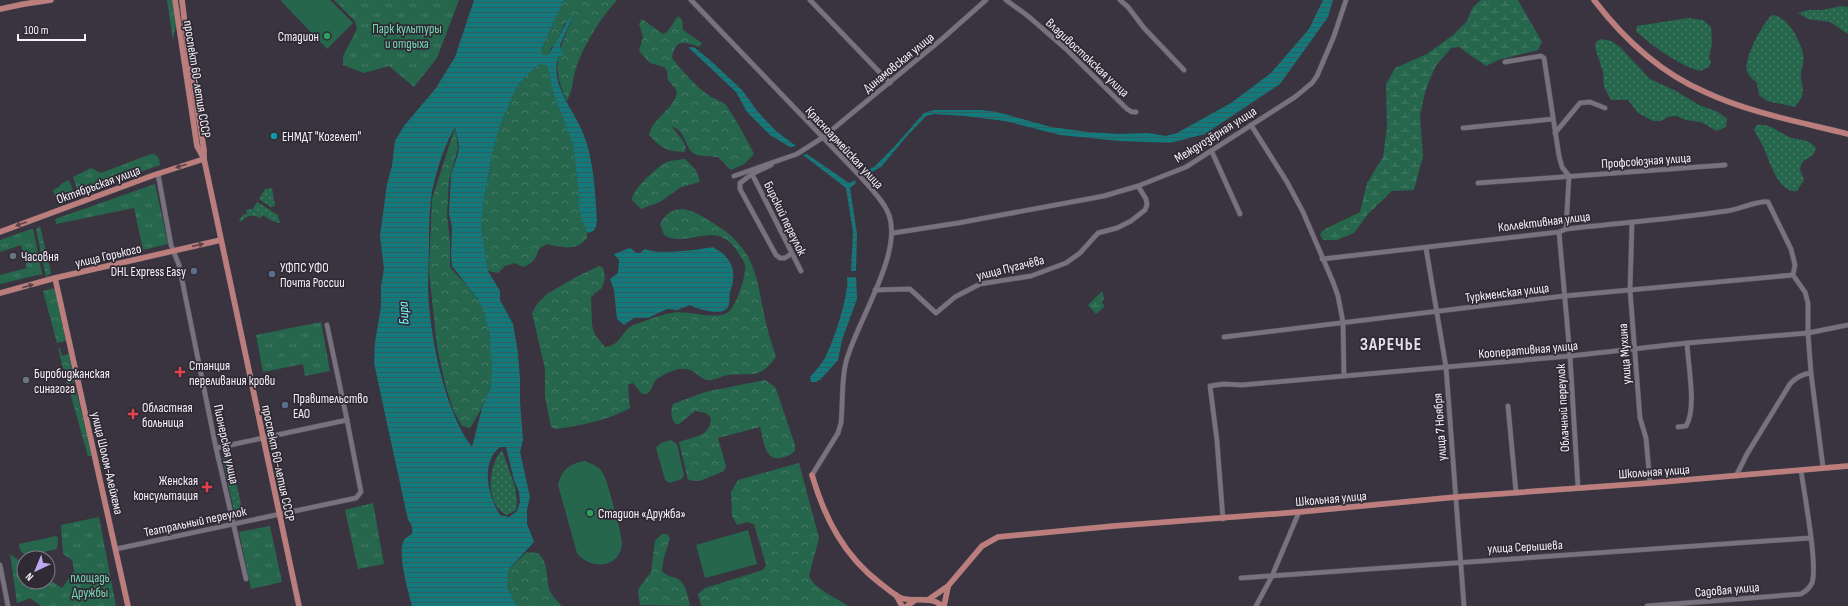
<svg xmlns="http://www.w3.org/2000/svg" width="1848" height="606" viewBox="0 0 1848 606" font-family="'Sofia Sans Condensed',sans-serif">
<defs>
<pattern id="grass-dots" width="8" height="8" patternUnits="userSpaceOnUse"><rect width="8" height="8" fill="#26664d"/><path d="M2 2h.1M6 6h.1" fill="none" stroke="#467c67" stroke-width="1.8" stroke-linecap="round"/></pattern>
<pattern id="forest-crowns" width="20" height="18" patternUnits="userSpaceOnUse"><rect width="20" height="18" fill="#26664d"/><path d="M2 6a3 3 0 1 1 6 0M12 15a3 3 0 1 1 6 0" fill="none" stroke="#467c67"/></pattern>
<pattern id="wetland-marsh" width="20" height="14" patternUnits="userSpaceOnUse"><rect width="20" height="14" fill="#26664d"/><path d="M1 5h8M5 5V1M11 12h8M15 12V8" fill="none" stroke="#467c67"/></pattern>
<pattern id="park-tufts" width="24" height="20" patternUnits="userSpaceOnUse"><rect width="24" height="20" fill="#26664d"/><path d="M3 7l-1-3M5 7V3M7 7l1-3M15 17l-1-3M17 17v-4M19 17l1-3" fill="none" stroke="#467c67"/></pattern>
<pattern id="water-rules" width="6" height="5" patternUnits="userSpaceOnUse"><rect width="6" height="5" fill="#13797b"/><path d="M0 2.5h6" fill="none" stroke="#315f61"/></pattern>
</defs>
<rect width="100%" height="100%" fill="#3a3440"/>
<g fill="url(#grass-dots)">
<polygon points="1841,6 1848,7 1848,34 1830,22 1808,19 1798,13 1808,10 1823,10"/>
<path d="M 1772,15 C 1788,16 1800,40 1803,54 C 1805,63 1800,70 1801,78 C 1802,85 1804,89 1802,96 C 1801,100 1797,103 1795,107 L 1767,101 L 1759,95 L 1757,83 C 1754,80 1748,76 1747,71 C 1743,60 1763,22 1772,15 Z"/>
<path d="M 1688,18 L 1703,20 L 1711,27 L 1712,43 L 1709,57 L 1711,62 L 1709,67 L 1700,71 C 1682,67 1649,44 1636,31 L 1637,26 Z"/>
<polygon points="1600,39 1611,41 1620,47 1650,79 1676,91 1699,105 1718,112 1727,119 1726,127 1717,131 1701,122 1686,120 1676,116 1668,117 1661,121 1653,121 1638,113 1628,100 1611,100 1604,87 1603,72 1595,47 1596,42"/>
<path d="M 1757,125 C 1770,123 1778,132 1789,137 C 1800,141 1808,138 1816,148 L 1813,155 L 1802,162 L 1800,169 L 1804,180 L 1797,191 C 1778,194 1769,159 1763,146 C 1760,140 1756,135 1754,129 Z"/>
<polygon points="272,188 275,206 271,207 259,199 265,189"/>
<path d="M 257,202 L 278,215 L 280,223 L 272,221 L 263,215 L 260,218 C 252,214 247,215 241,222 L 239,220 L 243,215 L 247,214 L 246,210 L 253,209 Z"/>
<polygon points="40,226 51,273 46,277 36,229"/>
<path d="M 502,450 L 515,487 L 517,501 L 516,510 L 507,515 C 484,505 488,465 502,450 Z"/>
<polygon points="230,455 243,513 235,515 222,457"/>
</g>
<g fill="url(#forest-crowns)">
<polygon points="167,0 173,0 176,24 173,40"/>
<path d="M 564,0 L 617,0 C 600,19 586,41 577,65 C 572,78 574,87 567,101 C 549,64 560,50 573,16 L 564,25 L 556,44 L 551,48 L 549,55 L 543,55 L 541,50 Z"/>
<path d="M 678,16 L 682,20 L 683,30 L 702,43 L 699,47 C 684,41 675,39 672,58 C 684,73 695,86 711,97 C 716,99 721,101 725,104 C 728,106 752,148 754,154 L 744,164 L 731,170 L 718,157 C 711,156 701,157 695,154 C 684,149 687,130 671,126 L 682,139 L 686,148 L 684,152 C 666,151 661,148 649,135 C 654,116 676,108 677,91 L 668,80 L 667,71 L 664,67 L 650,63 L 639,51 L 643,37 L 639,24 L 642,19 L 663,34 L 667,32 Z"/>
<path d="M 539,64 L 547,64 L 553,92 L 573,145 L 579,195 L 579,211 L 587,233 L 587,238 C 576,252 562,247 547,244 L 539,249 C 536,258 533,264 523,267 L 515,263 L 505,266 L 498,273 L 488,271 L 481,226 L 485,193 L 493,150 L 500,126 L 517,86 Z"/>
<path d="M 455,127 L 458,148 L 449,181 L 447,215 L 450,242 L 450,267 C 459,278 472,289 479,302 C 490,324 495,360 491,383 C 488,399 478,415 470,428 L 462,426 L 454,412 L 446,388 L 437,347 L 429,271 L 432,199 Z"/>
<path d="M 685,159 L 696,170 L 700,182 L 681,187 L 660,202 L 641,209 L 632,200 C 633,188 653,172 663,164 C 668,160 678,160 685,159 Z"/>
<path d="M 683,209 C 695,211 703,217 713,223 C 759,250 756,282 767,327 C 769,337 773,347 776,357 C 757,381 754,372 728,375 C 721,376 713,381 707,380 C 697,378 696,367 679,369 C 673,370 659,376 655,381 C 652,386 652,390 647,394 L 642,394 L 633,383 L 628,385 L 630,408 C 609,420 579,426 555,429 L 551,427 L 545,397 L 545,369 L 532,313 L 537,304 L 547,294 L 576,277 L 599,266 L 603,268 L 605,278 L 602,288 L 594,294 L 591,298 L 592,325 L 595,335 L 605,347 C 620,346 622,331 633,325 C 646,321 659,315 671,313 C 689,310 707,319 725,314 C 735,311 747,275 745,265 C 742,257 733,243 725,239 C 708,227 684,247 664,235 L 660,224 C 666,213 671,210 683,209 Z"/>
<polygon points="55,288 66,341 57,343 43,291"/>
<polygon points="67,346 75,382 67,384 58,348 60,348 62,356 68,354"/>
<path d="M 765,380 L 775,387 L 777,392 L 795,445 L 795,451 C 792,454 788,456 784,457 C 764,464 764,440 760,427 L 718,438 L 726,466 L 724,471 L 700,481 L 688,480 L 679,442 C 695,436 710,437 711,418 L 706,413 L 695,411 L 679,424 L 676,424 C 671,420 670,410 673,404 L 705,392 Z"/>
<polygon points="76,391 92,455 91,456 88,456 70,393"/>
<path d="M 799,463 L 819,538 L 809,576 C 815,590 836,597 848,606 L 701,606 L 698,594 L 705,588 L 763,570 L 766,565 L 754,524 L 747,522 L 737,525 L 732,516 L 731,492 L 738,480 Z"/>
<path d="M 662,534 L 667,534 L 670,538 L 663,561 L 662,571 C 667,576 669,576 676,578 C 686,582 688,597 690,606 L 640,605 L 638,592 L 639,588 L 651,572 L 655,541 Z"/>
<path d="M 527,552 L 537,553 C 550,561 545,579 550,591 C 553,597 557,601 562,606 L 517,606 L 507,587 L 509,569 Z"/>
</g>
<g fill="url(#wetland-marsh)">
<polygon points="1481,0 1518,0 1542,42 1538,50 1498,60 1486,66 1459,47 1451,48 1435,67 1425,92 1420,116 1423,156 1414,190 1392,191 1368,214 1354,233 1337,240 1323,240 1320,234 1325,229 1360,212 1367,183 1383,157 1387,127 1386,84 1395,68 1427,54 1453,35 1467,21 1473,7"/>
<polygon points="1102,291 1104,298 1102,303 1105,306 1096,314 1088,305"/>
</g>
<g fill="url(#park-tufts)">
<polygon points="334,0 459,0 437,58 414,87 389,66 364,73 343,65 343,56 357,29 355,21"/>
<path d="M 151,154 C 158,154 159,158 160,165 L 79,194 L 73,177 L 91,168 L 101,173 Z"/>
<polygon points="69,180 75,196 57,202 53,190 59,187 61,184"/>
<polygon points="155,184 168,244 143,250 134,208 56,224 55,219"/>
<polygon points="31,229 33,229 42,274 0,284 0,275 27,268 21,245 0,252 0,240"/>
<polygon points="321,322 330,371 305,376 303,364 263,372 256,335"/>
<polygon points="373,503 384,564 358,569 345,510"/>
<polygon points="99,517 116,606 41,606 30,598 17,603 10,554 20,561 24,560 24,582 48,582 48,579 62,588 74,571 72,560 63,554 61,525"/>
<polygon points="270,526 282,582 251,589 239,532"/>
</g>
<g fill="#26664d">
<polygon points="282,0 330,0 353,23 327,49 281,1"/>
<polygon points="671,440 677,444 684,475 682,479 670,483 665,480 656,448 661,443"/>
<path d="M 585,461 C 592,464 598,466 603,473 C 607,478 622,536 622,543 C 621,568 590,571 577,553 L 558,485 C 561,470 570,463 585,461 Z"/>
<polygon points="748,530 757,564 705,578 696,545"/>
<polygon points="56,536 58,538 57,549 26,556 20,550 19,544"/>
</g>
<g fill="url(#water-rules)" fill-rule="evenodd">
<path d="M 474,0 L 564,0 L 541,50 L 543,55 L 549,55 C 551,49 554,46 557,41 C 562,31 565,23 574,14 L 560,45 L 561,50 L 564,52 L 563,55 L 559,56 C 548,82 574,110 583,133 C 594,160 595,192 597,221 C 596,228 595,232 587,233 L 579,211 L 579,195 L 573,145 L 553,92 L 547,65 L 539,64 L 517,86 L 500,126 L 493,150 L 485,193 L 481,226 L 488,271 L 500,291 L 500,300 L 513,324 L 518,353 L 520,380 L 520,402 L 523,440 L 520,452 L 530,497 L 527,510 L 527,524 L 534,542 L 509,569 L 507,587 L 517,606 L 412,606 C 408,590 398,557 403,542 C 405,538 408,536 412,534 C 413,529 412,524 408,520 L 374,363 L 375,342 L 381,307 L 381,286 L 384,269 L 380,236 L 387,184 L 392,166 L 395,141 L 404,126 L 436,88 L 455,57 ZM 455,127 L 459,146 L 458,154 L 451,175 L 449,214 L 452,227 L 451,256 L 452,266 L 477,298 L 483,310 L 490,336 L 492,372 L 490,389 L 482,408 L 472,447 C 444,411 429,332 428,287 C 428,273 429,259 429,245 C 429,230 429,214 431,199 C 434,177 444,146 455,127 ZM 500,447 L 506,447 L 514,480 L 519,492 L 520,502 L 517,511 L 509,517 L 500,515 C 488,496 480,463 500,447 Z"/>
<polygon points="1323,0 1333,0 1328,17 1280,84 1205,134 1170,143 1120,141 1060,135 1005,121 965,116 934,114 926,116 907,136 881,167 864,176 863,173 875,166 894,147 924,113 934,110 981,110 997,112 1051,127 1088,132 1119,134 1148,133 1166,136 1177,133 1231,103 1271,73 1309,29"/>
<polygon points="688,47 694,47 711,61 742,90 758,112 776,131 796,146 790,147 770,135 747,112 736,92"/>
<polygon points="807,154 849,183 855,180 856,183 850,188 857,234 856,271 851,271 853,232 846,188 803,155"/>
<path d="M 713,247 C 726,255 735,263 733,280 C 733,284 731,288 730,292 C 729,297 730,303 728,307 C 723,317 697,309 690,305 L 677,310 L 667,309 L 648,318 L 634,318 L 624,325 L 617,319 L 614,290 L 610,279 L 618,273 L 619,260 L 614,254 L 630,248 L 637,253 L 640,253 L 645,249 C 658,255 698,250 713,247 Z"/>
<path d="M 847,277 L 856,277 L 857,299 L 842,340 L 838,360 L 821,379 L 816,382 L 811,382 L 810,377 C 815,371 821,365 825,358 C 833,343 850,293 847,277 Z"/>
</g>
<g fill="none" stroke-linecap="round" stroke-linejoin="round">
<g stroke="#59545d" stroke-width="5.5">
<g id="minor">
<path d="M 691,0 L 860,176 C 870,188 884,201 889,215 C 903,254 856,323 846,362 C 841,382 843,404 841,423 L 838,433 L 812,475"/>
<polyline points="810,0 890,83"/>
<polyline points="1006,0 1028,16 1066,49 1127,109 1132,112 1136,112"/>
<polyline points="1120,0 1128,7 1144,28 1184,70"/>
<polyline points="1505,62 1541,56 1544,58 1559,156 1562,167 1569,176 1566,229"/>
<polyline points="1251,125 1287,182 1303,212 1333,282 1338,296 1343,322 1344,376"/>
<polyline points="1463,128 1553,119"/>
<polyline points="1555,133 1580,103 1590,102 1605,108"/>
<polyline points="1212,152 1240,214"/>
<polyline points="771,165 752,174 801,271"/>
<polyline points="158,174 171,245 179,265 216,448 246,579"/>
<polyline points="752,174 740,183 740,189 776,255 780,258 785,258 791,254"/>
<polyline points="734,176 797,154 822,138 942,39 986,0"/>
<polyline points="1478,183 1725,165"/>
<polyline points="1632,222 1630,290 1640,418 1646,438 1650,483"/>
<polyline points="1559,232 1570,356 1578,487"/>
<polyline points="893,233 958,223 1104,196 1138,186 1186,167 1295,97 1312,83 1317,76 1334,36 1346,0"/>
<polyline points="1426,248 1446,367 1464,606"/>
<path d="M 1322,259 L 1559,232 L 1566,229 C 1620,223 1673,219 1727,211 C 1738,210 1758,200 1768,202 L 1791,249 L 1795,265 L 1793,275 L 1805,292 L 1808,303 L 1808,333 L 1811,373 L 1823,467"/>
<polyline points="875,290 910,289 936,313 955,297 980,284 1031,276 1066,263 1080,253 1098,233 1117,228 1131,221 1145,210 1147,205 1146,199 1138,186"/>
<polyline points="1224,337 1564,296 1793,275"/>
<polyline points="1508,406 1516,492"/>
<path d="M 1678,427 L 1686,426 C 1697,409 1688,365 1687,343"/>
<polyline points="216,448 347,420"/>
<path d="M 1736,476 L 1747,454 L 1790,384 C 1796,377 1802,374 1811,373"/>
<polyline points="1223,519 1217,441 1210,386 1223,384 1242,385 1570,356 1687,343 1808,333 1848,325"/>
<polyline points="116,549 356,498 361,492 347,420 327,325"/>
<polyline points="0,565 8,606"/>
<polyline points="1241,578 1810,538"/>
<polyline points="1256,606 1272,576 1299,512"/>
<path d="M 1647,606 L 1801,594 C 1806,591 1809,589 1812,583 C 1818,565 1804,493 1801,470"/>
</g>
</g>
<g stroke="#59545d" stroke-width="6">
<g id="major">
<polyline points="175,0 197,146 204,159"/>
<polyline points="182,0 190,65 204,150 204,159 299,606"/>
<path d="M 1594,0 C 1623,38 1661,73 1705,92 C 1750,113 1800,122 1848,134"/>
<polyline points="0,9 24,4 51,0"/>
<polyline points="0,232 154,175 204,159"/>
<polyline points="55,278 128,606"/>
<polyline points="0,293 55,278 221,240"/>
<path d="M 812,475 C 825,519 844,556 881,584 C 888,589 894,595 901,598 C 915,603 930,595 942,606"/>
<polyline points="896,595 902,606"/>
<polyline points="928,600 948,586 982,546 998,537 1114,526 1299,512 1456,497 1650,483 1848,466"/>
<polyline points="907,606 914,601"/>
<polyline points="944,606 948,587"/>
</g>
</g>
<use href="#minor" stroke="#78717e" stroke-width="4.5"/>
<use href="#major" stroke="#bb7e7c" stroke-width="5.5"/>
</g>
<defs><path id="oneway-solid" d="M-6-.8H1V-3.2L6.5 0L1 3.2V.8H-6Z"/></defs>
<g fill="#5a434a">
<use href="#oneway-solid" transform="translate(181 166) rotate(163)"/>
<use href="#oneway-solid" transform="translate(21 224) rotate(160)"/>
<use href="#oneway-solid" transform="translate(198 245) rotate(-13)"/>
<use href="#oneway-solid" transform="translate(28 286) rotate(-16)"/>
</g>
<g fill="#2e9e5b" stroke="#302a35" stroke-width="1.5">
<circle cx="327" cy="36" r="4"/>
<circle cx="590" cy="513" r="4"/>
</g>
<circle fill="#0f9aa8" stroke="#302a35" stroke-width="1.5" cx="274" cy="136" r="4"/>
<g fill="#6b7280" stroke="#302a35" stroke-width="1.5">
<circle cx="13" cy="256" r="4"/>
<circle cx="26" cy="380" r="4"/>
</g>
<g fill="#5c6f8a" stroke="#302a35" stroke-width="1.5">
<circle cx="194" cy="271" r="4"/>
<circle cx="272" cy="274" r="4"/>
<circle cx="285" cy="405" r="4"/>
</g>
<g fill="#e0444e" stroke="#302a35" stroke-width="1.5">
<path d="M178 366h4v4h4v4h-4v4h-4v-4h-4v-4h4z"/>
<path d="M131 408h4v4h4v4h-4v4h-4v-4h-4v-4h4z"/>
<path d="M205 481h4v4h4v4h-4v4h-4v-4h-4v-4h4z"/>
</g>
<g text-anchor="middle" stroke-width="3.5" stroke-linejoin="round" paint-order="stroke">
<g font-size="13" fill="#73dab0" stroke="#302a35">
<text x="407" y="33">Парк культуры<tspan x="407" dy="15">и отдыха</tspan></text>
<text x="90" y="582">площадь<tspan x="90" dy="15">Дружбы</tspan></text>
</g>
<g font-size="13" fill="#f6f2f9" stroke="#302a35" text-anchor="start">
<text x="319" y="41" text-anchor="end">Стадион</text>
<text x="282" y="141">ЕНМДТ "Когелет"</text>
<text x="21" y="261">Часовня</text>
<text x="280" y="272">УФПС УФО<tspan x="280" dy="15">Почта России</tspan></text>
<text x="186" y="276" text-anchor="end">DHL Express Easy</text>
<text x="189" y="370">Станция<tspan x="189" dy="15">переливания крови</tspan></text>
<text x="34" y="378">Биробиджанская<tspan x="34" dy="15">синагога</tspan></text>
<text x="293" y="403">Правительство<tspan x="293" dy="15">ЕАО</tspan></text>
<text x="142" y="412">Областная<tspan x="142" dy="15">больница</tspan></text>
<text x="198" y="485" text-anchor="end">Женская<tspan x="198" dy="15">консультация</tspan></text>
<text x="598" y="518">Стадион «Дружба»</text>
</g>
<g font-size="13" fill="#f6f2f9" stroke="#302a35">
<text transform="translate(1088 57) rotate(43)" y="5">Владивостокская улица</text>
<text transform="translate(898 62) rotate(-39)" y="5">Динамовская улица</text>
<text transform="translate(198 79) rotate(81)" y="5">проспект 60-летия СССР</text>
<text transform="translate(1215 134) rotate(-32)" y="5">Междуозёрная улица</text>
<text transform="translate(845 147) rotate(47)" y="5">Красноармейская улица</text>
<text transform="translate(1646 160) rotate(-4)" y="5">Профсоюзная улица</text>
<text transform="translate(98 184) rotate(-20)" y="5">Октябрьская улица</text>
<text transform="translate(786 218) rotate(64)" y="5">Бирский переулок</text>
<text transform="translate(1544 221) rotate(-7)" y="5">Коллективная улица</text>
<text transform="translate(108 255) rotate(-13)" y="5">улица Горького</text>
<text transform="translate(1010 267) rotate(-14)" y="5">улица Пугачёва</text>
<text transform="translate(1507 292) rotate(-7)" y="5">Туркменская улица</text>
<text transform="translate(1528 349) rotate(-5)" y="5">Кооперативная улица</text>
<text transform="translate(1624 354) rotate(-94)" y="5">улица Мухина</text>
<text transform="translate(1562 408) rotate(-93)" y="5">Облачный переулок</text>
<text transform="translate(1439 427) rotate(-94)" y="5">улица 7 Ноября</text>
<text transform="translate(227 444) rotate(78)" y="5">Пионерская улица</text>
<text transform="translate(108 463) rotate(77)" y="5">улица Шолом-Алейхема</text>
<text transform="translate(279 463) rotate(78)" y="5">проспект 60-летия СССР</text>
<text transform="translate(1654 471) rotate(-4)" y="5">Школьная улица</text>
<text transform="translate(1331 498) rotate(-5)" y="5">Школьная улица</text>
<text transform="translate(195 521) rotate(-12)" y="5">Театральный переулок</text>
<text transform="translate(1525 546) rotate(-3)" y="5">улица Серышева</text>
<text transform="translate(1727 589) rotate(-5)" y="5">Садовая улица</text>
</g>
<g font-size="14" font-style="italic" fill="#79fbfd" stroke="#302a35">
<text transform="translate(403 313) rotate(-92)" y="5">Бира</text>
</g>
<g font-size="17" font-weight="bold" letter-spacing="1" fill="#e6deec" stroke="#302a35">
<text x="1391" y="350">ЗАРЕЧЬЕ</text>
</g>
</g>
<g transform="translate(36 570) rotate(224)"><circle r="19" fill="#302a35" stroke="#7f7a83"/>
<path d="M0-3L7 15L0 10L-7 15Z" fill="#c1a8f3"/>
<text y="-6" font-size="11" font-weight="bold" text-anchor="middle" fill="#f6f2f9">N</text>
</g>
<path d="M18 34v6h67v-6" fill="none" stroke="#f6f2f9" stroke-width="2"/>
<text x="24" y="34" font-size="12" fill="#f6f2f9" stroke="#302a35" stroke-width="3" paint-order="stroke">100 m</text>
</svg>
